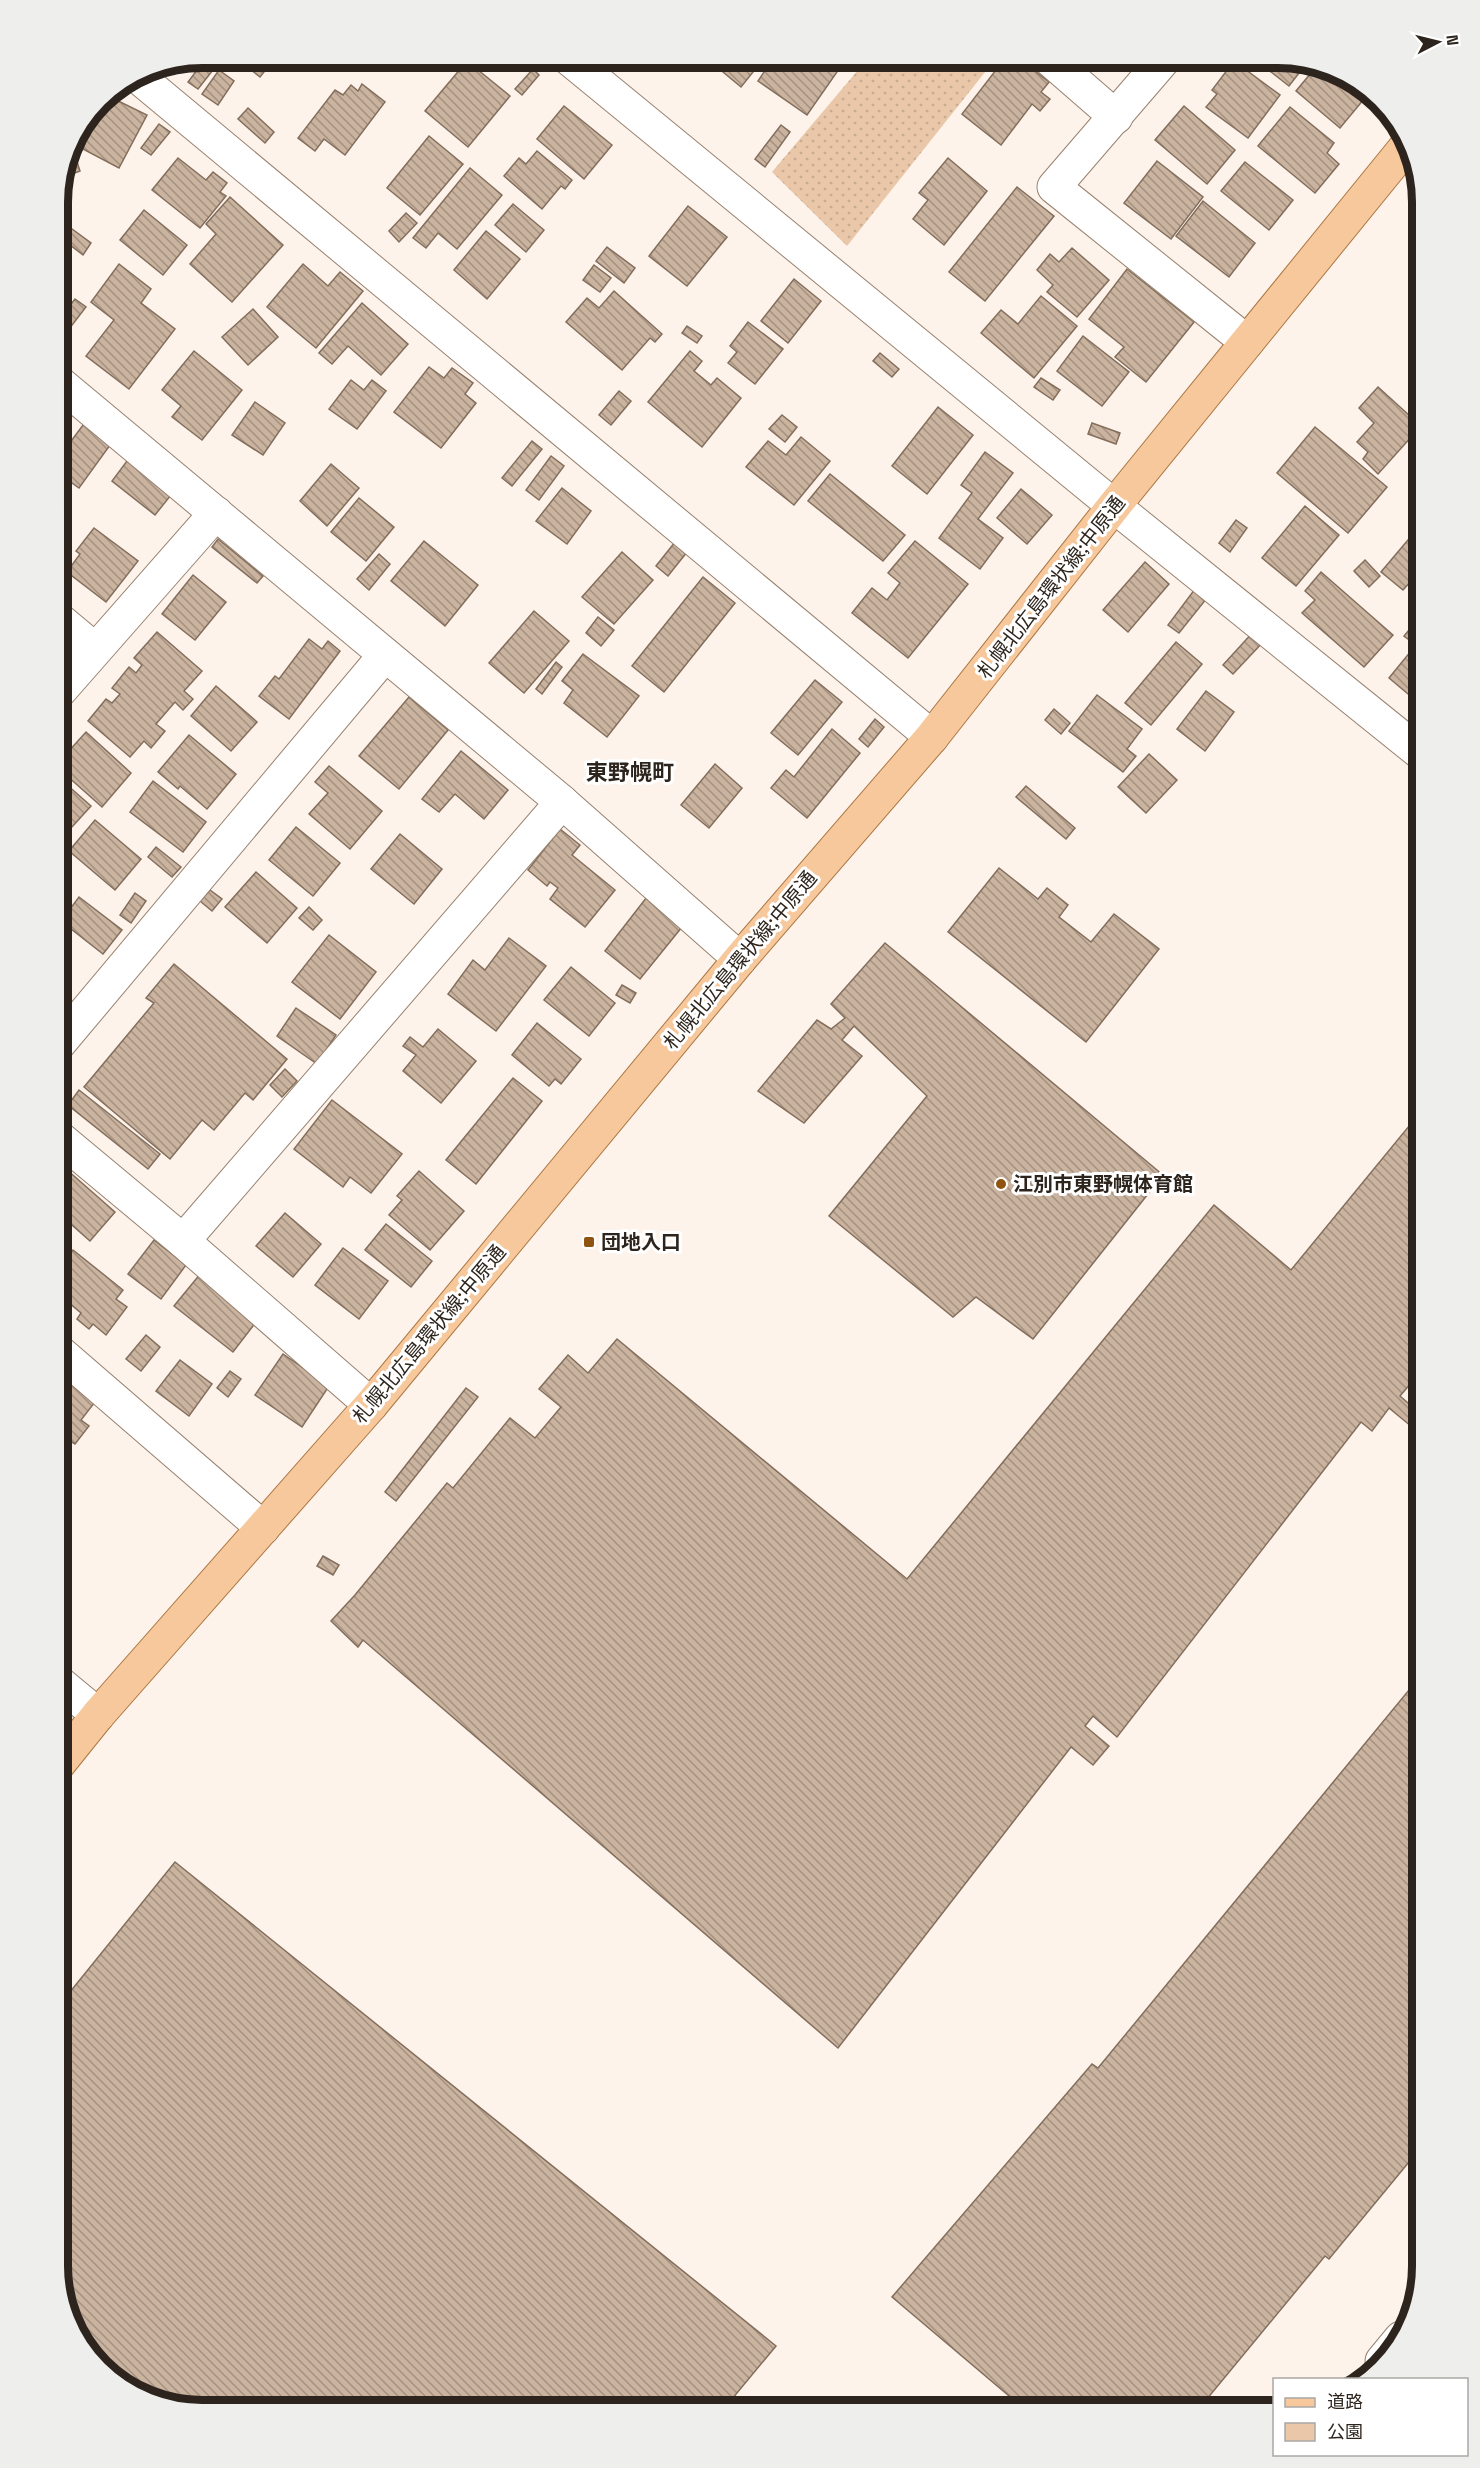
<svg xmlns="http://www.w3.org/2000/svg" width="1480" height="2468" viewBox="0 0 1480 2468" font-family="'Space Grotesk','Noto Sans JP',sans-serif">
<defs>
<pattern id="green-dots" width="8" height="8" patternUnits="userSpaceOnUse" patternTransform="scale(1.5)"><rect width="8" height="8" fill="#e9c7a8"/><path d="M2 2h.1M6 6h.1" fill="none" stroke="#c8ab90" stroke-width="1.8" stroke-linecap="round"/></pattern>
<pattern id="building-back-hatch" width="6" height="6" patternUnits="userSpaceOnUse" patternTransform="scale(1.5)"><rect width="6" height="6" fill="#cab39f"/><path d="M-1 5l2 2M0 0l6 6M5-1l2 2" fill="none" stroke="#a49181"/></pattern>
</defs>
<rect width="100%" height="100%" fill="#fdf3eb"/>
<polygon fill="url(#green-dots)" points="869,57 997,57 847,246 772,172"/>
<g fill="url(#building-back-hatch)" stroke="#836e5c" stroke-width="1.5">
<polygon points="235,57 276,57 260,77"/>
<polygon points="664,57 689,57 679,69"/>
<polygon points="705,57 765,57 741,87"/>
<polygon points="774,57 816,57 837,72 807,115 758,81"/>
<polygon points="1006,57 1017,57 1049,82 1041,92 1050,99 1040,111 1032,104 1001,145 962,114"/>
<polygon points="1252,57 1288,57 1306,64 1289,86"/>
<polygon points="206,58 216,66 198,89 188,82"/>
<polygon points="467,61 510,96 468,147 425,111"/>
<polygon points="1234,61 1280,95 1248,138 1206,107 1217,94 1212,90"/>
<polygon points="1316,67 1359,82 1369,93 1340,128 1296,91"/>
<polygon points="533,69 539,75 522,95 515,89"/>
<polygon points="219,70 234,81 218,105 202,94"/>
<polygon points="362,84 385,102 345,155 324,139 315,151 298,138 335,90 343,95 351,85 358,91"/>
<polygon points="106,95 147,115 119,168 79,147"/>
<polygon points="564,106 612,145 584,179 537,139"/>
<polygon points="1184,106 1235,150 1207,184 1155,140"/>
<polygon points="1290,107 1334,143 1327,153 1339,164 1315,193 1258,146"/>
<polygon points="248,108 274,132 265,143 238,119"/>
<polygon points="159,124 170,132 151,155 141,148"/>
<polygon points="781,125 790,132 765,167 755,159"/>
<polygon points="429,136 463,164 420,215 387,188"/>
<polygon points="71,143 80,171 61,178 68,146"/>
<polygon points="537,151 572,180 565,189 561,186 542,209 504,176 519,158 526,164"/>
<polygon points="178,158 206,180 213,172 227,183 220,192 226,196 200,228 152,190"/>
<polygon points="948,158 987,191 944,245 913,219 928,200 919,193"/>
<polygon points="1157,161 1203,197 1171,239 1124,203"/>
<polygon points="1245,162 1293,200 1269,230 1221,191"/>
<polygon points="470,168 502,195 457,249 438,233 426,248 413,238"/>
<polygon points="1017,187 1054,216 985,301 949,272"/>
<polygon points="230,197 283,245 232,302 190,264 216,234 206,224"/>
<polygon points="1203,201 1255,243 1229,277 1176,236"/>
<polygon points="513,204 544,230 526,252 495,225"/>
<polygon points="688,206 727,237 687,286 649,256"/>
<polygon points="144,210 187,245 163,275 120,240"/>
<polygon points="406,213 417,223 399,242 389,231"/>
<polygon points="68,226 91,243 83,255 60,237"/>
<polygon points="486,231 520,259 487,299 454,270"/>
<polygon points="607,247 635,268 624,283 596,261"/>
<polygon points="1072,248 1109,280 1077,317 1047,292 1053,285 1037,270 1050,254 1059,262"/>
<polygon points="119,264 151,289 141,303 175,329 129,389 86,356 114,320 91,302"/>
<polygon points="303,264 328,286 340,272 363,291 316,348 267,307"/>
<polygon points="594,265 611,278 600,292 583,280"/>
<polygon points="1127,269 1194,322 1146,382 1115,357 1124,347 1089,319"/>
<polygon points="794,279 821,301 788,343 761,321"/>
<polygon points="614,291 662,334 655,342 650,338 622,370 566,322 587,298 599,308"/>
<polygon points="1041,296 1077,326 1034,378 981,333 1001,310 1018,324"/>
<polygon points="75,299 86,307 59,342 57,322"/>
<polygon points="362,303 408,344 381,375 348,346 332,364 319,353"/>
<polygon points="253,309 278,337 248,365 222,337"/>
<polygon points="748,322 783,349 755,384 728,363 737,352 730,346"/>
<polygon points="687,326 702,336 697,343 682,333"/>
<polygon points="1083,336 1129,372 1102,406 1057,371"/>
<polygon points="194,351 242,390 202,440 172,417 181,406 162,390"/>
<polygon points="690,351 702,361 694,371 711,385 717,378 741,398 702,447 648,402"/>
<polygon points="880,353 899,369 892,377 873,361"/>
<polygon points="429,367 444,378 452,368 473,383 465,394 476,403 441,448 394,412"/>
<polygon points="1041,378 1060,390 1053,400 1034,387"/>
<polygon points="351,380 364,390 372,380 386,391 357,429 329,409"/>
<polygon points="1378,387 1421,426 1378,474 1363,459 1368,452 1357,442 1374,423 1359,408"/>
<polygon points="619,391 631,401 611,425 599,415"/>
<polygon points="255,402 285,423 263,455 232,435"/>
<polygon points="938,407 973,435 927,494 892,466"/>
<polygon points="782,415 797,427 785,442 769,429"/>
<polygon points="86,421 113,441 79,488 57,472 57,460"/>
<polygon points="1092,423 1120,433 1116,444 1088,434"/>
<polygon points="1315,427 1387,487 1348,533 1277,473"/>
<polygon points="801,437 830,461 794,505 746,467 768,441 786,455"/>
<polygon points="532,441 542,449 512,486 502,478"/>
<polygon points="985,452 1013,473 978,519 1003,538 980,569 939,538 972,493 961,485"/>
<polygon points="551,456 564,466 539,500 526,490"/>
<polygon points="127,461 171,495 155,515 112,481"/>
<polygon points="331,464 359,488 327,526 300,501"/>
<polygon points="830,474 905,535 883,561 808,501"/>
<polygon points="562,488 591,511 567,544 536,521"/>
<polygon points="1021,489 1052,515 1027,544 997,518"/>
<polygon points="359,498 394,527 366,561 331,532"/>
<polygon points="1305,506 1339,535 1296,586 1262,558"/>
<polygon points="1236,520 1247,528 1230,552 1219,543"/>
<polygon points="94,528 138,561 106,602 67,572 80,554 76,551"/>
<polygon points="1413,534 1421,540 1423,537 1423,591 1411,581 1403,590 1381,572"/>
<polygon points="218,539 263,576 257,583 212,547"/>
<polygon points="424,541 478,585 445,626 391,581"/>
<polygon points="915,541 968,584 908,658 852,613 872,588 887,600 900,583 888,573"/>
<polygon points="675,542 687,552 668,576 656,566"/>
<polygon points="622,552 653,580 614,624 582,597"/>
<polygon points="379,554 390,564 369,590 357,579"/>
<polygon points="1365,560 1380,576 1369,587 1354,571"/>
<polygon points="1145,562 1169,584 1128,632 1103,610"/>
<polygon points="1321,572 1393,635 1364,667 1302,613 1315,600 1305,591"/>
<polygon points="193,575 226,602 195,640 162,614"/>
<polygon points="703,577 735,603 664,692 632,666"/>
<polygon points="1195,589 1207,598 1179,633 1168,625"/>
<polygon points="534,611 569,641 524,693 489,663"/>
<polygon points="1421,615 1423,701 1420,704 1389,678 1416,645 1404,636"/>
<polygon points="598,617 614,630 601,646 586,633"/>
<polygon points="1254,631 1264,641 1233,674 1223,665"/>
<polygon points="157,632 202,671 184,691 193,699 183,710 175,702 156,724 165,731 151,748 144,741 130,757 88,721 106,699 112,703 120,694 112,688 129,667 136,673 142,665 134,658"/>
<polygon points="309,639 322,649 328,641 340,651 289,719 259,696 275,676 279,679"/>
<polygon points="1176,642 1202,664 1151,725 1125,703"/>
<polygon points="583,654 639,696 607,737 564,703 573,690 562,681"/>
<polygon points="556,662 562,667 542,694 536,689"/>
<polygon points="815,680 842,702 798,755 771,733"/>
<polygon points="216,686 257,722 231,751 191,716"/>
<polygon points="1206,691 1234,712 1205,751 1177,729"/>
<polygon points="1097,695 1142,729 1127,749 1136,756 1123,772 1069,731"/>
<polygon points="409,697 448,730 399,789 359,756"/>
<polygon points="1054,709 1070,723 1061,734 1045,720"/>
<polygon points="875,719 884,727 868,747 859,739"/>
<polygon points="832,729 860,753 807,818 771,788 786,770 794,777"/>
<polygon points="86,732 131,773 102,807 57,767 57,764"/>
<polygon points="189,735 236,774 207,809 180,786 178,789 158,772"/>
<polygon points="461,751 508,790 484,819 455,794 439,812 422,799"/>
<polygon points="1149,754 1177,780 1146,813 1118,787"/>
<polygon points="715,764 742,788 709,828 681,805"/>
<polygon points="329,766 382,811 350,849 309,814 328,793 315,782"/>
<polygon points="57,776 91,806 61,839 57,836"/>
<polygon points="153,781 206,822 183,852 130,812"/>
<polygon points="1026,786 1075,828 1066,839 1016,797"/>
<polygon points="95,820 141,859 115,890 69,851"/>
<polygon points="296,827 340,863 313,896 269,860"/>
<polygon points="560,829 580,845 572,855 615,890 585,927 550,899 558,888 550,882 547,886 528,870"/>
<polygon points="400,834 442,869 414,904 371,869"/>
<polygon points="156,847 181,867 172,877 148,857"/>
<polygon points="999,868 1038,899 1047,888 1068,905 1059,917 1091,942 1114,914 1159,949 1086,1042 948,932"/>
<polygon points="256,872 297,908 267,943 225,907"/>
<polygon points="210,890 222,899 212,911 200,901"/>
<polygon points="135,893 146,901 131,923 120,915"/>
<polygon points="650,893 686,922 640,979 605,951"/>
<polygon points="79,897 122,930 103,954 61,921"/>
<polygon points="309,907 322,920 313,930 299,918"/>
<polygon points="329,935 376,972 340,1019 292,982"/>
<polygon points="509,938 546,966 496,1031 448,994 473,960 485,970"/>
<polygon points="885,943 1163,1175 1033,1339 976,1297 953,1317 829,1216 927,1096 854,1026 842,1040 862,1056 804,1123 758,1091 817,1020 831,1029 845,1018 831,1004"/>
<polygon points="174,964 287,1059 253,1100 245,1093 214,1130 202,1120 170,1159 84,1087 154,1003 146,998"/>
<polygon points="571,967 615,1003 589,1036 544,1000"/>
<polygon points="622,985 636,993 630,1003 616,995"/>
<polygon points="296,1008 336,1035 317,1064 277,1036"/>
<polygon points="537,1023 581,1059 561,1084 555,1079 549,1086 512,1055"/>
<polygon points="438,1029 476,1061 441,1103 403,1071 416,1055 403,1046 410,1037 423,1047"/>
<polygon points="285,1069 297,1081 282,1097 270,1085"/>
<polygon points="513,1078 542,1101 476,1184 446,1160"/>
<polygon points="79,1090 160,1154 148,1169 68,1105"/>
<polygon points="332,1100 402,1154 371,1193 350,1177 343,1187 294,1149"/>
<polygon points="1423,1109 1423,1369 1400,1396 1423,1416 1423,1436 1389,1408 1372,1431 1361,1422 1117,1737 1093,1716 1085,1726 1109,1746 1093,1765 1071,1747 838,2048 363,1640 358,1647 331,1621 355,1595 447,1483 453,1488 510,1418 535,1438 561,1407 539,1389 568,1355 588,1373 617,1339 907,1579 1214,1205 1291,1270"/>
<polygon points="66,1169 115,1212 90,1241 57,1212 57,1179"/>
<polygon points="419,1171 464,1211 430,1250 389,1215 402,1200 397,1196"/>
<polygon points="285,1213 321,1244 293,1277 256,1246"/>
<polygon points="386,1224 432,1261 411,1287 365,1250"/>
<polygon points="154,1240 186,1265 161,1299 128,1274"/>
<polygon points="343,1248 388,1281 359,1319 315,1285"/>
<polygon points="73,1250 123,1290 116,1299 127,1307 106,1335 93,1324 89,1329 77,1319 81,1313 57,1293 57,1270"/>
<polygon points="201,1273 259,1318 233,1352 174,1306"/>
<polygon points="146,1335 160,1347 141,1371 126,1359"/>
<polygon points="283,1354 329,1386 302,1427 255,1395"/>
<polygon points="180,1360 212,1384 189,1416 156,1391"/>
<polygon points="230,1371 241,1379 228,1397 217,1388"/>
<polygon points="69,1382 95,1402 81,1420 89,1426 75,1444 67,1439 57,1452 57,1397"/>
<polygon points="466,1388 478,1397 396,1501 385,1492"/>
<polygon points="323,1556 339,1565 333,1575 317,1566"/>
<polygon points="1423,1673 1423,2145 1329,2259 1325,2256 1197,2411 1027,2411 892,2297 1092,2064 1098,2068"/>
<polygon points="175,1862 776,2346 722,2411 193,2411 122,2387 72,2330 57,2266 57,2008"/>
</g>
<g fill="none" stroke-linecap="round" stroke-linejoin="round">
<g stroke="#98826f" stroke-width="35">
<g id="street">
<polyline points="567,57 1114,506 1423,755"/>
<polyline points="1047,57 1116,117"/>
<polyline points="1166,57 1054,187 1247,342"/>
<polyline points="136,75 932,737"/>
<polyline points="57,381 562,802 740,959"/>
<polyline points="57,618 94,649"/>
<polyline points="57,694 216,513"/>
<polyline points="57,1046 385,655"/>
<polyline points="57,1136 183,1241 371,1405"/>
<polyline points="183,1241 562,802"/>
<polyline points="57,1350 263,1528"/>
<polyline points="57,1681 98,1715"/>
<polyline points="1382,2361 1401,2338"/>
</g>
</g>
<g stroke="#ac7743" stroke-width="35">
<polyline id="primary" points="57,1766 98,1715 371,1405 740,959 932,737 1114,506 1409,143"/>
</g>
<use href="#street" stroke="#fff" stroke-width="33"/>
<use href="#primary" stroke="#f6c89b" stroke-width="33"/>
</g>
<g fill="#8e5410" stroke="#fff" stroke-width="2">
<circle cx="1001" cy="1184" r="6"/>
<rect x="583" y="1236" width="12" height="12" rx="3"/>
</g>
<g text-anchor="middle" stroke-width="6" stroke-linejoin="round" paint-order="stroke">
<g font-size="20" fill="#2d251d" stroke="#fff">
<text transform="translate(1051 587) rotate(-52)" y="7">札幌北広島環状線;中原通</text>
<text transform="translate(740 960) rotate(-50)" y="7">札幌北広島環状線;中原通</text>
<text transform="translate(429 1334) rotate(-50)" y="7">札幌北広島環状線;中原通</text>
</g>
<g font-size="20" font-weight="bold" fill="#2d251d" stroke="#fff" text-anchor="start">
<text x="1013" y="1191">江別市東野幌体育館</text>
<text x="601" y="1249">団地入口</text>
</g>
<g font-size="22" font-weight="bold" fill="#2d251d" stroke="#fff">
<text x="630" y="780">東野幌町</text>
</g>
</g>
<path d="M0 0H1480V2468H0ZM202 68H1278A134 134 0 0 1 1412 202V2266A134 134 0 0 1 1278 2400H202A134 134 0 0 1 68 2266V202A134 134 0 0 1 202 68Z" fill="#eeeeed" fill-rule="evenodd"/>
<path fill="none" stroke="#2d251d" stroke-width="8" d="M202 68H1278A134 134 0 0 1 1412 202V2266A134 134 0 0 1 1278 2400H202A134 134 0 0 1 68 2266V202A134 134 0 0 1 202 68Z"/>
<rect x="1273" y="2378" width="195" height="78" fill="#ffffff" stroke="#aba8a5" stroke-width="1.5"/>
<rect x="1285" y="2398" width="30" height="9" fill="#f6c89b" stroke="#aba8a5" stroke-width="1.5"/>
<text x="1327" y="2408" font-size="18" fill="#2d251d">道路</text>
<rect x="1285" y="2423" width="30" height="18" fill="#e9c7a8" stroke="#aba8a5" stroke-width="1.5"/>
<text x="1327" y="2438" font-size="18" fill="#2d251d">公園</text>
<g transform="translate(1438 42) rotate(83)" stroke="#ffffff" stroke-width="4.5" paint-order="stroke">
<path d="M0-4.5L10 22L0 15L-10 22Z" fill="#2d251d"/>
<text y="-9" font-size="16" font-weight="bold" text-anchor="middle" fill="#2d251d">N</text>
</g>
</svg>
